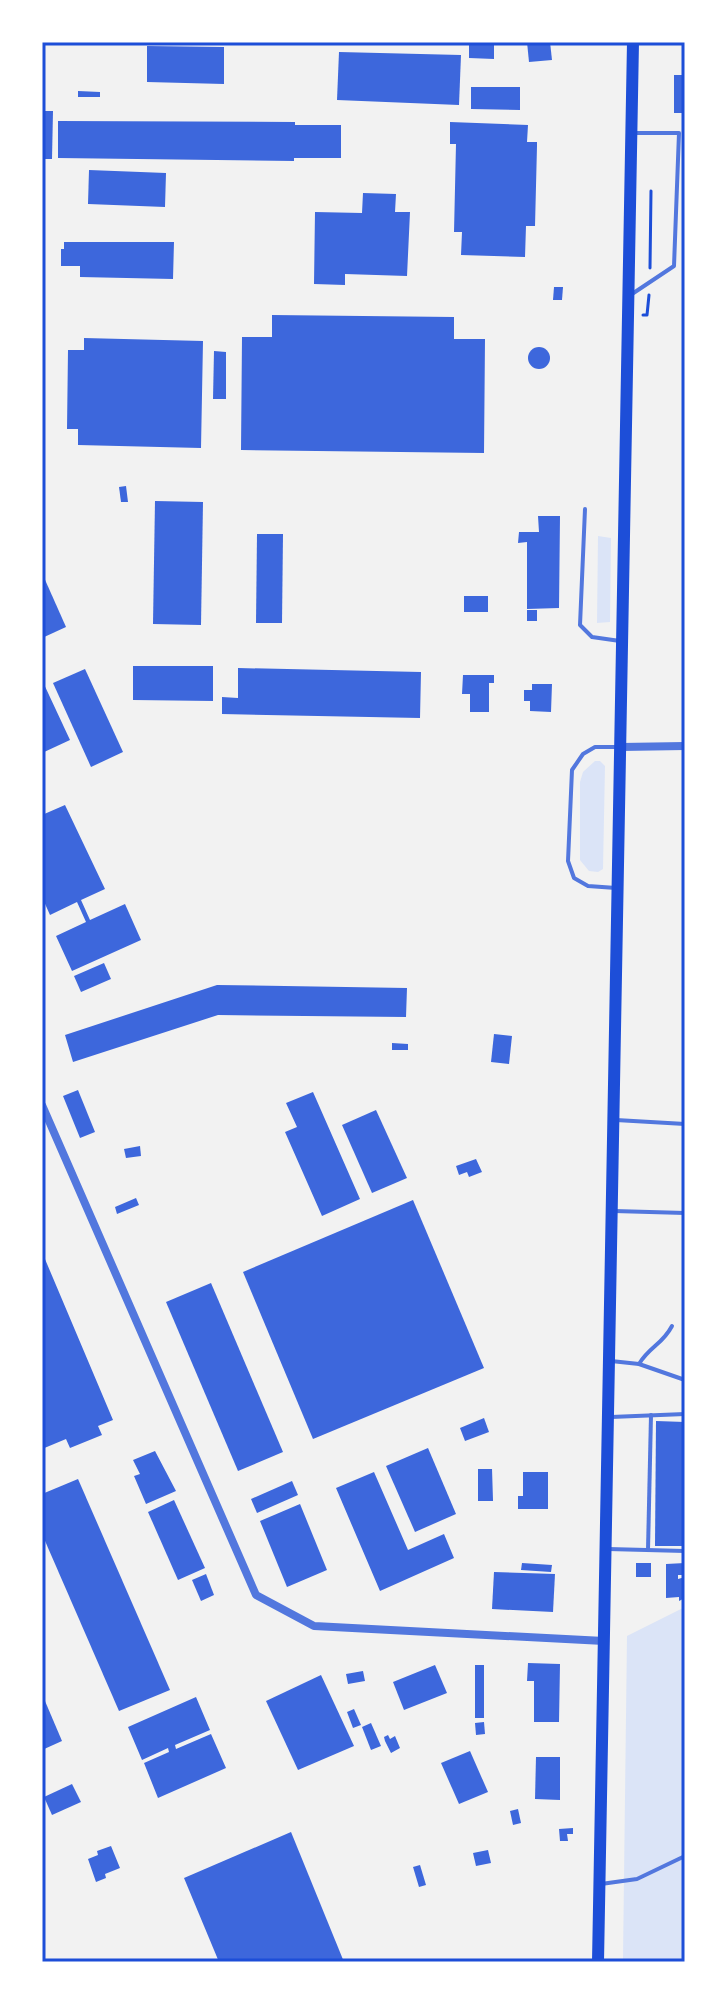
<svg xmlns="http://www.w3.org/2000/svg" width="727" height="2004" viewBox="0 0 727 2004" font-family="'Archivo Narrow',sans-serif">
<rect width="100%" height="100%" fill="#f2f2f2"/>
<g fill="#dbe4f7">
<polygon points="598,536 611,538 610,622 597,623"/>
<polygon points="595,761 600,761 605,766 603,869 598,872 589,871 580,860 580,782 583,772"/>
<polygon points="685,1607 685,1959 623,1959 627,1636"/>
</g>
<g fill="#3d67dc">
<polygon points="469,42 494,42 494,59 469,58"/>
<polygon points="527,42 550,42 552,60 529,62"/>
<polygon points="147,46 224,47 224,84 147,82"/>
<polygon points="339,52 461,55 459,105 337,100"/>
<rect x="674" y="75" width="11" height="38"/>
<polygon points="471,87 520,87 520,110 471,109"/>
<polygon points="78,91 100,92 100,97 78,97"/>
<polygon points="42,111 53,111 52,159 42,159"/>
<polygon points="58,121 295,122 295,125 341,125 341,158 294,158 294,161 58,158"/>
<polygon points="450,122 528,125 527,142 537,142 537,146 535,226 526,226 525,257 461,255 462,232 454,232 456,144 450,144"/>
<polygon points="89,170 166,173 165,207 88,204"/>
<polygon points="363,193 396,194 395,212 410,212 407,276 345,274 345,285 314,284 315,212 362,213"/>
<polygon points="64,242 174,242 173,279 80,277 80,266 61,266 61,249 64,249"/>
<polygon points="554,287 563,287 562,300 553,300"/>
<polygon points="272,315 454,317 454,339 485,339 484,453 241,450 242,337 272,337"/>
<polygon points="84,338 203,341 201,448 78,445 78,429 67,429 68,350 84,350"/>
<circle cx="539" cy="358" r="11"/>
<polygon points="214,351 226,352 226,399 213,399"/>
<polygon points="126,486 128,502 121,502 119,487"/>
<polygon points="155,501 203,502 201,625 153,624"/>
<polygon points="538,516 560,516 559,608 527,609 527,542 518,543 519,532 539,532"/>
<polygon points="257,534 283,534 282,623 256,623"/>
<polygon points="42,573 66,627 42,638"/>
<rect x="464" y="596" width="24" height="16"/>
<rect x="527" y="610" width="10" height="11"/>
<polygon points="133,666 213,666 213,701 133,700"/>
<polygon points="238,668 421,672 420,718 222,714 222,697 238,698"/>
<polygon points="85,669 123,752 91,767 53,683"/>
<polygon points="463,675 494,675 494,683 489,683 489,712 470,712 470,694 462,694"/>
<polygon points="42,680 70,740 42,753"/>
<polygon points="532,684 552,684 551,712 530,711 530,701 524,701 524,690 532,690"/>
<polygon points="65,805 105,889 81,900 90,920 125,904 141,940 72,971 56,936 86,922 77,902 50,915 42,897 42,815"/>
<polygon points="104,963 111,979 81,992 74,976"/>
<polygon points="217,985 407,988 406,1017 218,1015 73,1062 65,1035"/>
<polygon points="494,1034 512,1036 509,1064 491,1062"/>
<polygon points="392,1043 408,1044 408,1050 392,1050"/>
<polygon points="78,1090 95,1132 80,1138 63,1096"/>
<polygon points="313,1092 360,1199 322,1216 285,1132 297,1127 286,1103"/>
<polygon points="376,1110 407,1178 372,1193 342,1125"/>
<polygon points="140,1146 141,1156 126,1158 124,1149"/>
<polygon points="476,1159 482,1172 469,1177 467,1172 459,1175 456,1166"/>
<polygon points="136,1198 139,1205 117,1214 115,1207"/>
<polygon points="413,1200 484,1368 313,1439 243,1272"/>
<polygon points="42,1252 113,1420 98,1426 102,1435 70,1448 66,1439 42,1449"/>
<polygon points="211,1283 283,1452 238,1471 166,1302"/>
<polygon points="484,1418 489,1432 465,1441 460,1428"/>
<polygon points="656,1421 685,1422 685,1546 655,1546"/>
<polygon points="428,1448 456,1514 415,1532 386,1466"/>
<polygon points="155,1451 176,1491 146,1504 134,1476 140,1474 133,1460"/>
<polygon points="478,1469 492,1469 493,1501 478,1501"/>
<polygon points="374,1472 408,1550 444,1534 454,1558 380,1591 336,1488"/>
<polygon points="523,1472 548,1472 548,1509 518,1509 518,1496 523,1496"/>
<polygon points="78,1479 170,1690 119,1711 42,1534 42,1494"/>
<polygon points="292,1481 298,1495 257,1513 251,1499"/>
<polygon points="174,1500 205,1568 178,1580 148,1512"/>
<polygon points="300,1504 327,1570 287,1587 260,1521"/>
<polygon points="522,1563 552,1565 551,1572 521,1570"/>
<rect x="636" y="1563" width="15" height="14"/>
<polygon points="685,1563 685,1575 678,1575 678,1579 685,1577 685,1598 679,1601 679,1597 666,1598 666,1564"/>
<polygon points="494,1572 555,1574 553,1612 492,1609"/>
<polygon points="206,1574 214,1595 201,1601 192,1580"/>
<polygon points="528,1663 560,1664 559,1722 534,1722 534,1681 527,1681"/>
<polygon points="435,1665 447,1693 404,1710 393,1682"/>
<rect x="475" y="1665" width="9" height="53"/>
<polygon points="363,1671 365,1681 348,1684 346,1674"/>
<polygon points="321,1675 354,1746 298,1770 266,1701"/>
<polygon points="42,1694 62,1741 42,1750"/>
<polygon points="196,1697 210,1730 175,1745 176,1749 211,1734 226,1768 158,1798 144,1763 169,1752 168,1748 142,1760 128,1727"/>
<polygon points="354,1709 361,1725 353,1728 347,1712"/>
<polygon points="484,1722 485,1734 476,1735 475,1723"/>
<polygon points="371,1723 381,1746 371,1750 362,1727"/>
<polygon points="388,1735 390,1739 395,1736 400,1748 391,1753 385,1741 384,1737"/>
<polygon points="470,1751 488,1792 459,1804 441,1763"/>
<polygon points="536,1757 560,1757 560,1800 535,1799"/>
<polygon points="72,1784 81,1802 52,1815 44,1797"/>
<polygon points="518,1809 521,1823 513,1825 510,1811"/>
<polygon points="573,1828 573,1834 567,1834 568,1841 560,1841 559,1829"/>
<polygon points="291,1832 344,1962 219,1962 184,1878"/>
<polygon points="111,1846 120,1868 105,1874 106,1878 96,1882 88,1859 98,1855 97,1851"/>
<polygon points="488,1850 491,1863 476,1866 473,1853"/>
<polygon points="420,1865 426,1885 419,1887 413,1867"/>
</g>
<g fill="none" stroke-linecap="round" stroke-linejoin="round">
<g stroke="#1d4ed8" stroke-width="3">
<polyline points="650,268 651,191"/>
<polyline points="643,315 647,315 649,295"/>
</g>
<g stroke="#5277de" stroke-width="4">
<polyline points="632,294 674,266 679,133 635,133"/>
<polyline points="585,509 580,625 592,637 620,641"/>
<polyline points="616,888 588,886 574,878 568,861 572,770 583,754 595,747 616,747"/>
<polyline points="616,1120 685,1124"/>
<polyline points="614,1211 685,1213"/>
<polyline points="611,1361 639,1364 685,1380"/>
<path d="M 639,1364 C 650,1346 662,1345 672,1326"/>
<polyline points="611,1417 685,1414"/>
<polyline points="608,1549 685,1551"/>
<polyline points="648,1550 651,1415"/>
<polyline points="601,1884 637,1879 685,1856"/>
</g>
<g stroke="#5277de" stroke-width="8">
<polyline points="621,747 685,746"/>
<polyline points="42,1105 256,1595 314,1626 604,1641"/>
</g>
<polyline stroke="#1d4ed8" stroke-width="12" points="598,1962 633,42"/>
</g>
<rect width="727" height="2004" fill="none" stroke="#ffffff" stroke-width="88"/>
<rect x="44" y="44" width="639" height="1916" fill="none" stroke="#1d4ed8" stroke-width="3"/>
</svg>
